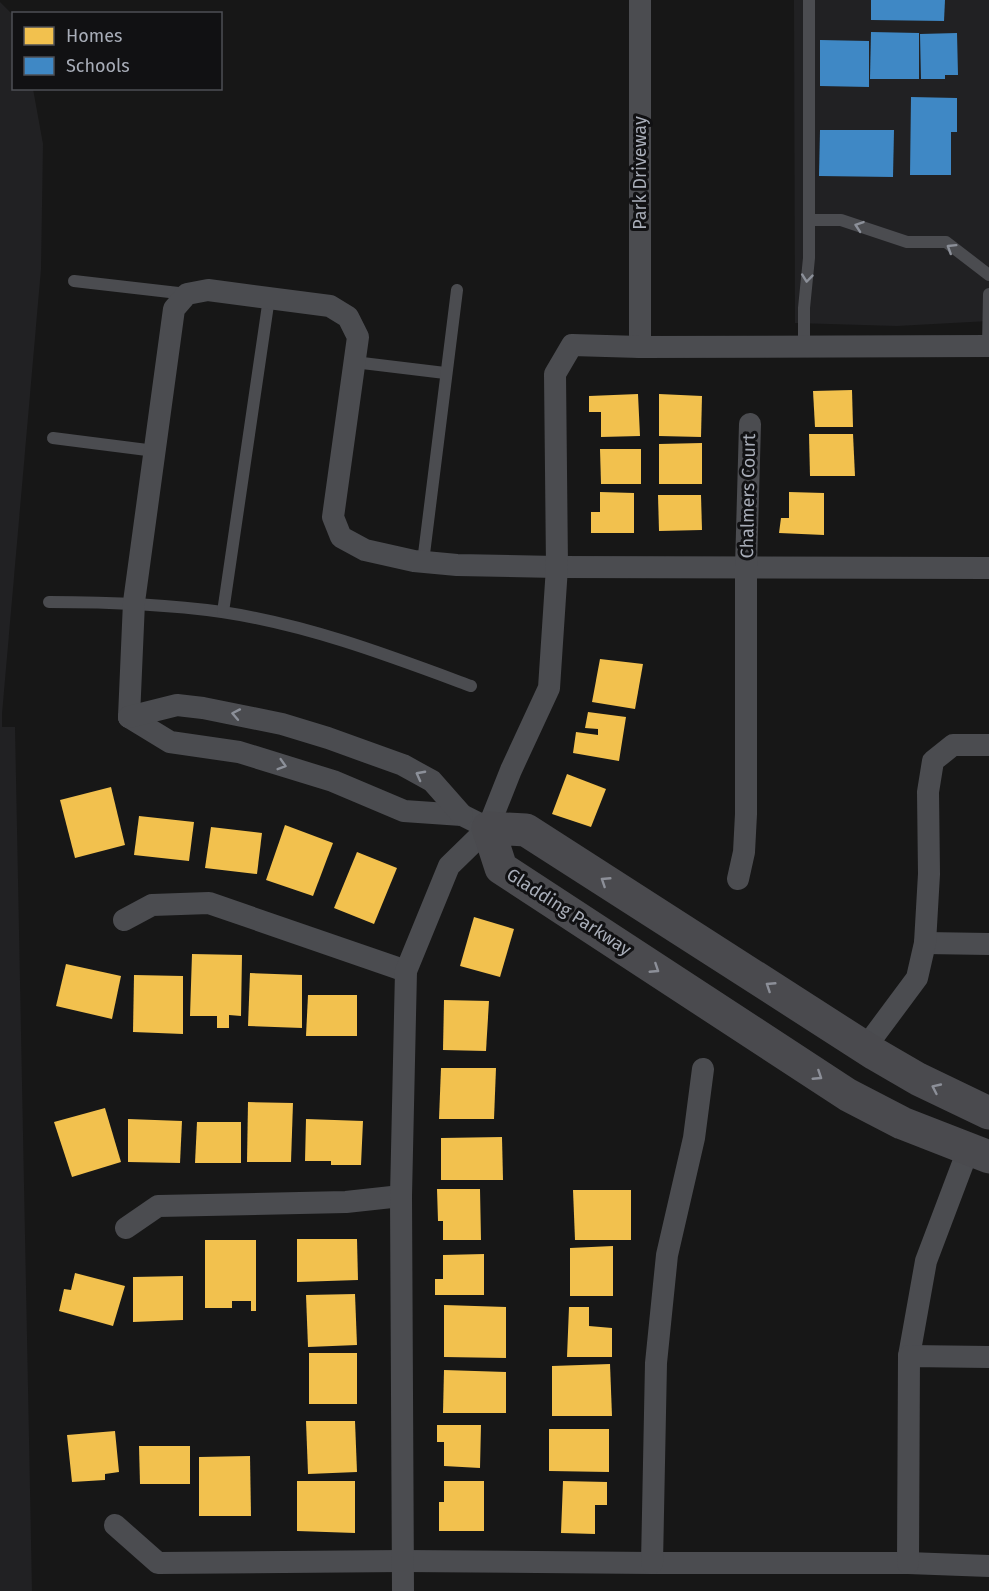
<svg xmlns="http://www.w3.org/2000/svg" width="989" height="1591" viewBox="0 0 989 1591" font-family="'Fira Sans',sans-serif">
<rect width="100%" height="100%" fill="#171717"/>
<g fill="#212123">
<polygon points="794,0 989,0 989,321 897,326 795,323"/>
<polygon points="0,2 13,15 14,88 33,89 43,144 41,269 2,714 2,727 15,727 32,1591 0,1591"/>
</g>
<g fill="#f2c14e">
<polygon points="852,390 853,427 815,427 813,391"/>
<polygon points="638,394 640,436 601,437 601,412 589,412 589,396"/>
<polygon points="659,394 702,396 701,437 659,436"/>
<polygon points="809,434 853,434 855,476 810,476"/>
<polygon points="702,443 702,484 659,484 659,444"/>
<polygon points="600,449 641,449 641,484 601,484"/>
<polygon points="600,492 634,493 634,533 591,533 591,512 600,512"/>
<polygon points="789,492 824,493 824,535 779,533 781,518 789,518"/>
<polygon points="658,495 701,495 702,530 659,531"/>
<polygon points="600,659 643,664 635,709 592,702"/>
<polygon points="588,712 626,717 619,761 573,753 576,732 598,735 598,729 585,728"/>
<polygon points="567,774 606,789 591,827 552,814"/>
<polygon points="111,787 125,845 75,858 60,800"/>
<polygon points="139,816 194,822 189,861 134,855"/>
<polygon points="285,825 333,843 313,896 266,880"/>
<polygon points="211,827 262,833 257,874 205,868"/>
<polygon points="357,852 397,868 374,924 334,908"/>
<polygon points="474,917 514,929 500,977 460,966"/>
<polygon points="192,954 242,955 241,1016 229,1015 229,1028 217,1028 217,1016 190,1016"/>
<polygon points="66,964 121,976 112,1019 56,1006"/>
<polygon points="250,973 302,975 302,1028 248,1026"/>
<polygon points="134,975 183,976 183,1034 133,1032"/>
<polygon points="308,995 357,995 357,1036 306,1036"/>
<polygon points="444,1000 489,1001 486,1051 443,1050"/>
<polygon points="441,1068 496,1068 494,1119 439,1119"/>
<polygon points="248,1102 293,1103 291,1162 247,1162"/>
<polygon points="105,1108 121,1162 72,1177 54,1122"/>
<polygon points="128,1119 182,1121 180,1163 128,1162"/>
<polygon points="306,1119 363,1121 361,1165 331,1165 331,1161 305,1161"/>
<polygon points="197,1122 241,1122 241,1163 195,1163"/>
<polygon points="502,1137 503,1180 441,1180 441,1138"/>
<polygon points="437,1189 480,1189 481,1240 443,1240 443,1221 438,1221"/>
<polygon points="573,1190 631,1190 631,1240 575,1240"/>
<polygon points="297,1239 357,1239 358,1280 297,1282"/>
<polygon points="205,1240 256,1240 256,1311 251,1311 251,1301 232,1301 232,1308 205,1308"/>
<polygon points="613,1246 613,1296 570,1296 570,1248"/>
<polygon points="484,1254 484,1295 435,1295 435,1279 443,1279 443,1255"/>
<polygon points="75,1273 125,1286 113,1326 59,1311 64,1289 71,1290"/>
<polygon points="183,1276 183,1320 133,1322 133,1277"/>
<polygon points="355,1294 357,1345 308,1347 306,1295"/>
<polygon points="444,1305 506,1307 506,1358 444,1357"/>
<polygon points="569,1307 589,1307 589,1326 612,1328 612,1357 567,1357"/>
<rect x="309" y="1353" width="48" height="51"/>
<polygon points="610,1364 612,1416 552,1416 552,1366"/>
<polygon points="444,1370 506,1372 506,1413 443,1413"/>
<polygon points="306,1421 355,1421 357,1472 308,1474"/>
<polygon points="437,1425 481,1425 480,1468 444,1466 444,1442 437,1442"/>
<polygon points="549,1429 609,1429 609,1472 549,1471"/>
<polygon points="115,1431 119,1472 105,1474 105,1480 72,1482 67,1435"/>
<polygon points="139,1446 190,1446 190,1484 140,1484"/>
<polygon points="250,1456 251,1516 199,1516 199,1457"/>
<polygon points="297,1481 355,1481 355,1533 297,1531"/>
<polygon points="444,1481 484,1481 484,1531 439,1531 439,1502 444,1502"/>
<polygon points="563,1481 607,1482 607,1505 595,1505 595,1534 561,1533"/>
</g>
<g fill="#3f88c5">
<polygon points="871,0 945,0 944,21 871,20"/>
<polygon points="871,32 919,33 919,79 870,79"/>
<polygon points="957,33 958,75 945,75 945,79 921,79 920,34"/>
<polygon points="820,40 869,41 869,87 820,86"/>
<polygon points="911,97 957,98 957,132 951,132 951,175 910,175"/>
<polygon points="820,130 894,130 893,177 819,176"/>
</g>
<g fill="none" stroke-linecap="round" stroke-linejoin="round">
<g stroke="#4b4c50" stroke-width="12">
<polyline points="809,220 841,220 907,242 946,242 989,275"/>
<polyline points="74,281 187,294"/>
<polyline points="804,346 804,308 809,258 809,0"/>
<polyline points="988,346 989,294"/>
<polyline points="354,362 445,373"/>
<polyline points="53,438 155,451"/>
<polyline points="423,562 457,290"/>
<path d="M 49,602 C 107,602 165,604 222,612 C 309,625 390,656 471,686"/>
<polyline points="223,612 269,298"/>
</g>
<g stroke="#4b4c50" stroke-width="22">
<polyline points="640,347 640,0"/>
<polyline points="129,717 134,602 174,309 187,294 208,290 330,306 348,317 358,337 333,517 341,537 365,550 414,561 457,565 557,567 989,568"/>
<polyline points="129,717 170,742 239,752 333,781 404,811 462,815 488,828"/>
<polyline points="129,717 177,705 203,708 282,724 328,738 403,765 432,781 462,815"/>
<polyline points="738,879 744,852 746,814 746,567 750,424"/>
<polyline points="124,920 152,905 209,903 406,971"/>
<polyline points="925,943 989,944"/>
<polyline points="865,1048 917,978 925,943 929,874 928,792 933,761 953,745 989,745"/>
<polyline points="126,1228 158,1206 346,1202 401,1196"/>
<polyline points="909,1356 926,1261 968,1150"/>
<polyline points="115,1525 158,1563 403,1561 652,1563 908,1563 989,1566"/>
<polyline points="652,1563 656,1363 667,1255 694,1138 703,1069"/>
<polyline points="908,1563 909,1356 989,1357"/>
<polyline points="403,1591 401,1196 406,971 449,866 488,828 511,770 549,688 557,567 555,374 572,345 640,347 989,346"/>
</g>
<polyline stroke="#4a4a4e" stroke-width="33" points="989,1113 918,1079 875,1054 526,830 488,828 501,868 848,1095 902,1123 989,1157"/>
</g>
<defs><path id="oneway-chevron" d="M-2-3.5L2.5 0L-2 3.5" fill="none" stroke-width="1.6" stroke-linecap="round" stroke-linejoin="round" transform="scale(1.5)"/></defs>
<g stroke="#8c9099">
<use href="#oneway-chevron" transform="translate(859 226) rotate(-161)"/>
<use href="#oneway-chevron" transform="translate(951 248) rotate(-148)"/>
<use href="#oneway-chevron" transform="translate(807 278) rotate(96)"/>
<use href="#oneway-chevron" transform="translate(236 714) rotate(-169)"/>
<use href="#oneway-chevron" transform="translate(282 765) rotate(17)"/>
<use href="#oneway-chevron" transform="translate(420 775) rotate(-152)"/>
</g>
<g stroke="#8c8f98">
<use href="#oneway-chevron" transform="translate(605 881) rotate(-147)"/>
<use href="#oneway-chevron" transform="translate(655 969) rotate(33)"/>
<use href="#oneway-chevron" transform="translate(770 986) rotate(-147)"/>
<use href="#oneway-chevron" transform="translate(818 1076) rotate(33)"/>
<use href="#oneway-chevron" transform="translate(936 1088) rotate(-155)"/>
</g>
<g text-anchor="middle" stroke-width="6" stroke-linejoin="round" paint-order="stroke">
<g font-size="18" fill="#a8adb8" stroke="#111113">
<text transform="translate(640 173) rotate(-90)" y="6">Park Driveway</text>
<text transform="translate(748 496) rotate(-89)" y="6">Chalmers Court</text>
<text transform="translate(569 912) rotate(33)" y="6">Gladding Parkway</text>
</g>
</g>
<rect x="12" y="12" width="210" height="78" fill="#111113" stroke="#4d4f55" stroke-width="1.5"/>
<rect x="24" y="27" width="30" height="18" fill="#f2c14e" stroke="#4d4f55" stroke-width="1.5"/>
<text x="66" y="42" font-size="18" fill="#a8adb8">Homes</text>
<rect x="24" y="57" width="30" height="18" fill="#3f88c5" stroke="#4d4f55" stroke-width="1.5"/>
<text x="66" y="72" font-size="18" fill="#a8adb8">Schools</text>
</svg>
